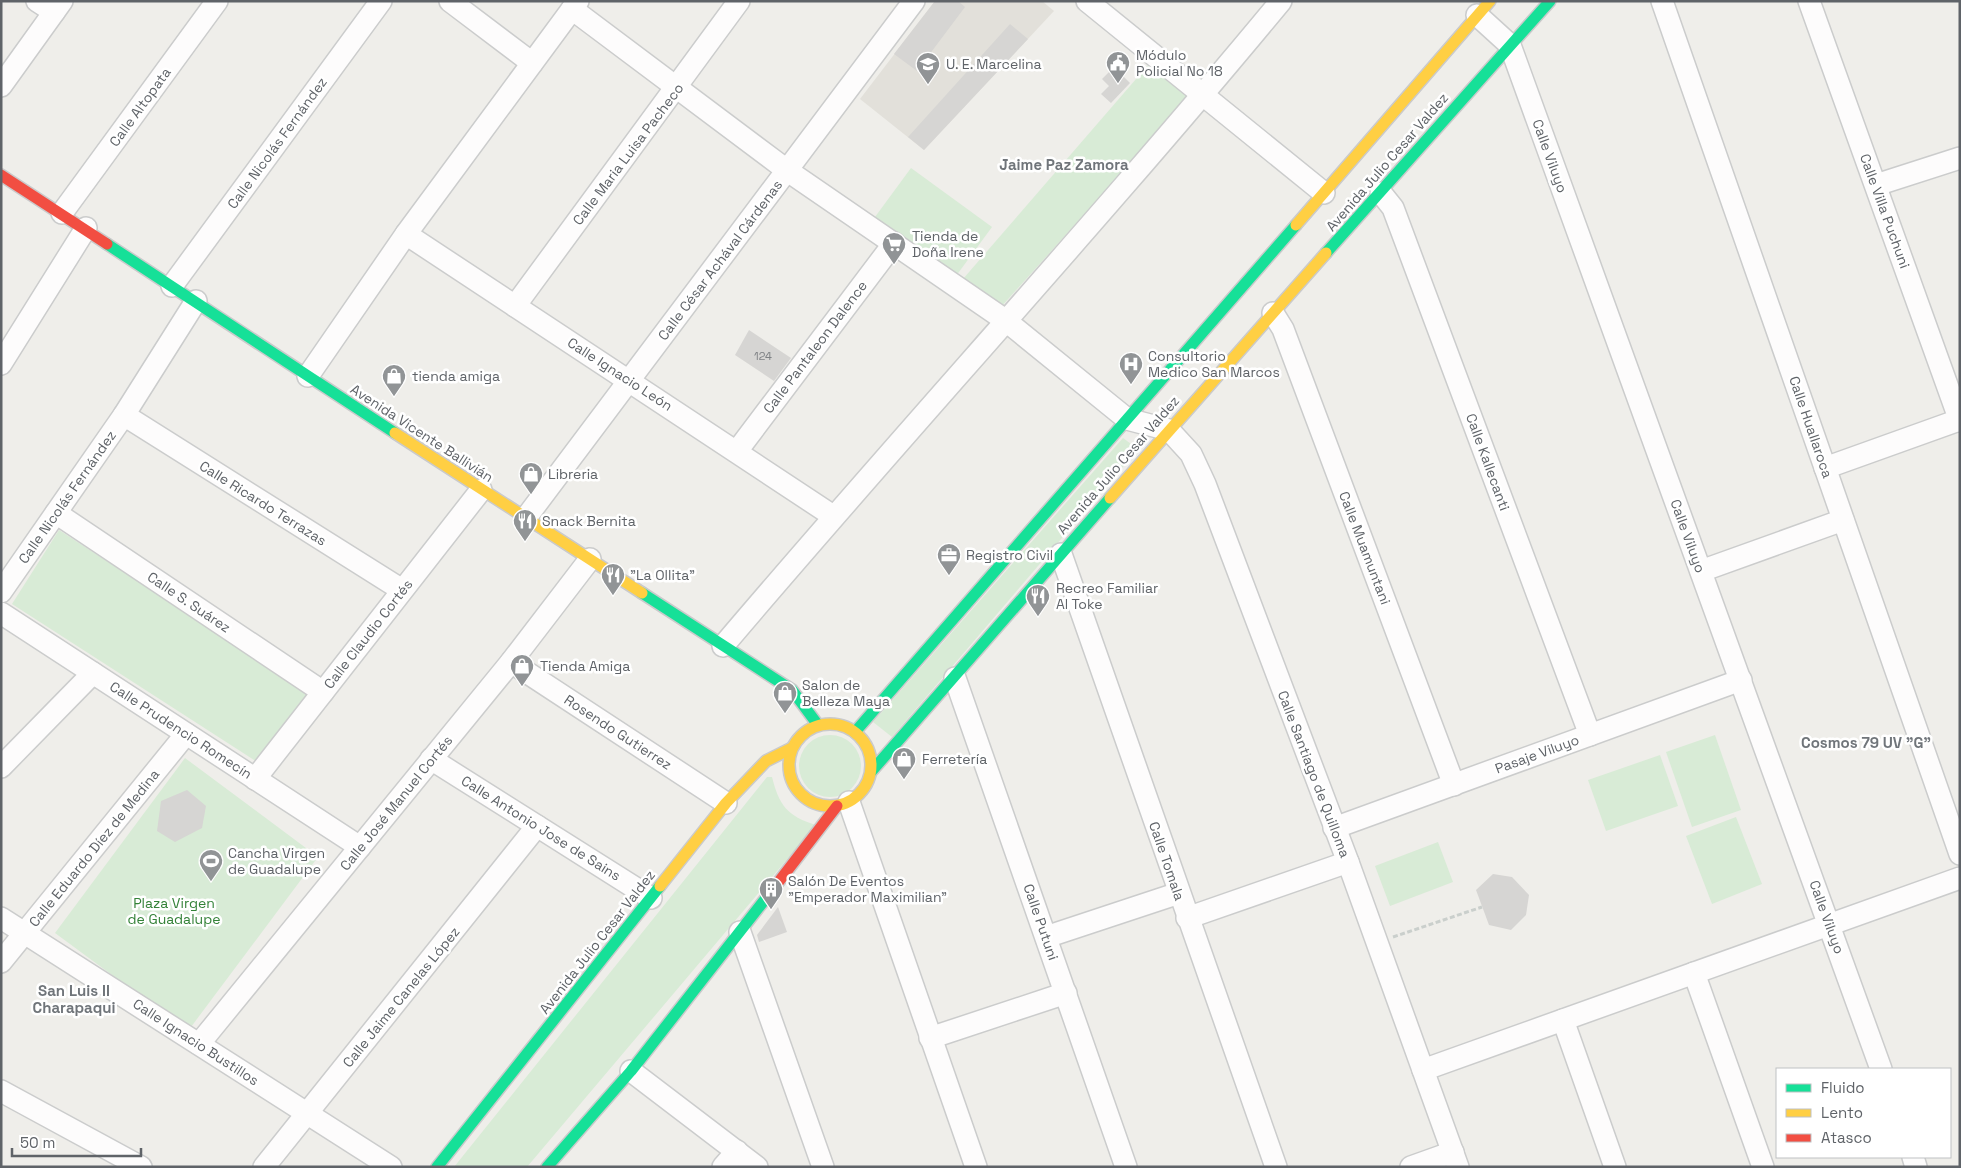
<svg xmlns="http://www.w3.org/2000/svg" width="1961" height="1168" viewBox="0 0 1961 1168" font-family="'Space Grotesk',sans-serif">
<rect width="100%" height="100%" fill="#efeeea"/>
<polygon fill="#e2e0da" points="935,1 1042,1 1054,11 924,150 860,99"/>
<g fill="#d8ebd6">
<polygon points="1149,64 1189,98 1001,307 963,279"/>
<polygon points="911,168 992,227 956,276 875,217"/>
<polygon points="1123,438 1138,449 892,737 873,722"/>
<polygon points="59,530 311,694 257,762 12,604"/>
<circle cx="830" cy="766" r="31"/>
<polygon points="1715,735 1741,810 1692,827 1666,752"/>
<polygon points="1660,755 1678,806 1606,831 1588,780"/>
<polygon points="185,758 318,857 188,1031 55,933"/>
<path d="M 767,777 L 772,777 C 779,805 787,816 816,825 L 527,1167 L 454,1167 Z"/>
<polygon points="1736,817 1762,884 1712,904 1686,836"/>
<polygon points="1438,842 1453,882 1390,906 1375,866"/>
</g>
<g fill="#d6d5d3">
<polygon points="935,1 958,1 965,7 917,71 894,54"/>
<polygon points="1010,24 1028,39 924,150 908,137"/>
<polygon points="1114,67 1130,83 1111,103 1101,94 1109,86 1102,79"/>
<polygon points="749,330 791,358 774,381 735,355"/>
<polygon points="187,790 206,806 202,828 175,842 157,831 161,801"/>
<polygon points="1493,874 1512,877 1529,895 1526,915 1511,930 1489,925 1476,890"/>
<polygon points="778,907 787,932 759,942 757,935"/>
</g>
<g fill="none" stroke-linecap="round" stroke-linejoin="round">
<g stroke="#cbcccc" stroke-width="24">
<g id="street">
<polyline points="37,1 54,12"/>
<polyline points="450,1 532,63"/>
<polyline points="1087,1 1324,193"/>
<polyline points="1662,1 1960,854"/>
<polyline points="1809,1 1960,421"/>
<polyline points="572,9 788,171 1005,320 1127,419 1169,430 1191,454 1205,484 1348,862 1458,1167"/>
<polyline points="1477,15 1510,45 1881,1069"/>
<polyline points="1,86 62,1"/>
<polyline points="1876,185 1960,158"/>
<polyline points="1381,193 1393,208 1590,735"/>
<polyline points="62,213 217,1"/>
<polyline points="406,234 833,516"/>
<polyline points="172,286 381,1"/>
<polyline points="515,306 739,1"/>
<polyline points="1273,313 1283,329 1454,785"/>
<polyline points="1,364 86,228"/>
<polyline points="308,376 406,234 578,1"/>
<polyline points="124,415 402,590"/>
<polyline points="737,451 894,243"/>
<polyline points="1825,468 1959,420"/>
<polyline points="56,513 323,692"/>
<polyline points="525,519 914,1"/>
<polyline points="1061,554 1276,1167"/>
<polyline points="1701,571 1843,520"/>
<polyline points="1,592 124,415 196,301"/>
<polyline points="1,613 360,847"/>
<path d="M 723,646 C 907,429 1100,220 1281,1"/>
<polyline points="511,662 726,803"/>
<polyline points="955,678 1126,1167"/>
<polyline points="431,759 651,898"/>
<polyline points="1,767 93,673"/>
<polyline points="255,779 481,490"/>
<polyline points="849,802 976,1167"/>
<polyline points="1334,828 1741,680"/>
<polyline points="1,918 391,1167"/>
<polyline points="1187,918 1348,862"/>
<polyline points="740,932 823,1167"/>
<polyline points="1046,937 1179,893"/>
<polyline points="1,962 186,734"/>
<polyline points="1694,973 1763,1167"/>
<polyline points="1563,1020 1615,1167"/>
<polyline points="930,1038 1066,993"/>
<polyline points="199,1044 511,662 590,559"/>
<polyline points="1423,1070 1960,878"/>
<polyline points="631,1071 757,1167"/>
<polyline points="1,1091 141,1167"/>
<polyline points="1913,1157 1916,1167"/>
<polyline points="264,1167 537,826"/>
<polyline points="723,1167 737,1151"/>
<polyline points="1411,1167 1453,1152"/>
</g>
</g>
<g stroke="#cacacb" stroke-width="14">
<g id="fast">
<polyline points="107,244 395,433"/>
<polyline points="1326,253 1550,1"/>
<polyline points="642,593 792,690 818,725"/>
<polyline points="855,732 1296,225"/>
<polyline points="871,772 1110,498"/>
<polyline points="437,1167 660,886"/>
<polyline points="547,1167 631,1071 777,884"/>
</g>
</g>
<g stroke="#cacacb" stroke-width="14">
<g id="slow">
<polyline points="1296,225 1490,1"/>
<polyline points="395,433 642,593"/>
<polyline points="1110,498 1326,253"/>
<circle cx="830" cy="765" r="41"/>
<polyline points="660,886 726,803 766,761 792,748"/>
</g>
</g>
<g stroke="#cacacb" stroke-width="14">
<g id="jam">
<polyline points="1,175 107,244"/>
<polyline points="777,884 837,806"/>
</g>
</g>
<polyline stroke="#cacfcc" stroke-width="3" stroke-dasharray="5 2.5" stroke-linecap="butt" points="1393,937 1482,907"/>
<use href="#street" stroke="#fdfcfc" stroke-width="21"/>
<use href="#fast" stroke="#16e098" stroke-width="11"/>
<use href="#slow" stroke="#ffcf43" stroke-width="11"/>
<use href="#jam" stroke="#f24e42" stroke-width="11"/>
</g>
<defs>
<g id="civic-pin" transform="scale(1.25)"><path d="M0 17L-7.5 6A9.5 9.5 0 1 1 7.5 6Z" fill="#919496" stroke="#fff"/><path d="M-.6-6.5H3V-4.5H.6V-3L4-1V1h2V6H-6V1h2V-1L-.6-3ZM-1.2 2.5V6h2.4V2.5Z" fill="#fff"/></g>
<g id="school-pin" transform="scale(1.25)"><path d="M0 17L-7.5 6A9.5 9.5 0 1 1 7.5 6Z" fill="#919496" stroke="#fff"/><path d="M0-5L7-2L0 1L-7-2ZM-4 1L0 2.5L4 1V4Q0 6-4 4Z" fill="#fff"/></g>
<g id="supermarket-pin" transform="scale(1.25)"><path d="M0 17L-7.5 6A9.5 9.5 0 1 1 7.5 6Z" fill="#919496" stroke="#fff"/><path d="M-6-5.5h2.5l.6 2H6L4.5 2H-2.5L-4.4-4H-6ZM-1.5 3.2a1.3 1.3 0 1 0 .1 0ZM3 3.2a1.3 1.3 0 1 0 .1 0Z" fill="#fff"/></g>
<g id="hospital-pin" transform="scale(1.25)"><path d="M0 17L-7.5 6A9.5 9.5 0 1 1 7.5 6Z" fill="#919496" stroke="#fff"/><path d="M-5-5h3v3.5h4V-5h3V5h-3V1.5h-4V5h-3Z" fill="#fff"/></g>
<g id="shop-pin" transform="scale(1.25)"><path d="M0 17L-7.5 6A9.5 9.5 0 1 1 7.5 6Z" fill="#919496" stroke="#fff"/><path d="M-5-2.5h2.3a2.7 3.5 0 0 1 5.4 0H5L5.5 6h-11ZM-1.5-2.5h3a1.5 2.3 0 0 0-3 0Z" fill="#fff"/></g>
<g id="restaurant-pin" transform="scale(1.25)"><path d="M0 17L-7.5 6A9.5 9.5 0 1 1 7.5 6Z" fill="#919496" stroke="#fff"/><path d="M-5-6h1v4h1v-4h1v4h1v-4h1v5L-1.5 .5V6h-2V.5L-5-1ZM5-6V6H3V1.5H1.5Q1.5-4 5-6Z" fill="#fff"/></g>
<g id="office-pin" transform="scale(1.25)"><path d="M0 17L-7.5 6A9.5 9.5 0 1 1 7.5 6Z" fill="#919496" stroke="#fff"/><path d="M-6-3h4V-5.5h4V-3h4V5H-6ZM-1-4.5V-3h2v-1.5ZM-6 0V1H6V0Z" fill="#fff"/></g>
<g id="stadium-pin" transform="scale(1.25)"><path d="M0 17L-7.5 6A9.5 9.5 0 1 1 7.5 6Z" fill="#919496" stroke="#fff"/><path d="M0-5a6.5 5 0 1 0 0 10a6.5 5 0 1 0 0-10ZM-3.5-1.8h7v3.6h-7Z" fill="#fff"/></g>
<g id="building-pin" transform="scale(1.25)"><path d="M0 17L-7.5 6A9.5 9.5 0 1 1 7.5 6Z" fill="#919496" stroke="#fff"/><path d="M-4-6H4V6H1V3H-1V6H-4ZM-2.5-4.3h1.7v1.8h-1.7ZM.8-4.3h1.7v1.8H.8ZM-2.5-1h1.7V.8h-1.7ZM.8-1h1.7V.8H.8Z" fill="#fff"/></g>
</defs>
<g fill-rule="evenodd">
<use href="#civic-pin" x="1118" y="63"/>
<use href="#school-pin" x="928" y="64"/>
<use href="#supermarket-pin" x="894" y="244"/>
<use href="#hospital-pin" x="1131" y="364"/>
<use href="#shop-pin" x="394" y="376"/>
<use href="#shop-pin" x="531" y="474"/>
<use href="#restaurant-pin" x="525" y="521"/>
<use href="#office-pin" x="949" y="555"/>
<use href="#restaurant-pin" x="613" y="575"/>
<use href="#restaurant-pin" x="1038" y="596"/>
<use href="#shop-pin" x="522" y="666"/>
<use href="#shop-pin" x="785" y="693"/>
<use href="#shop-pin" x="904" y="759"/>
<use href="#stadium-pin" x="211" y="861"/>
<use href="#building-pin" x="771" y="889"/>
</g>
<g text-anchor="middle" stroke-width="5" stroke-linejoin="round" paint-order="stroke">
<g font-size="11" fill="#7e8184">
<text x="763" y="360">124</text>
</g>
<g font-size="14" fill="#5f6368" stroke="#fff" text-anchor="start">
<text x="1136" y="60">Módulo<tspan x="1136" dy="16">Policial No 18</tspan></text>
<text x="946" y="69">U. E. Marcelina</text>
<text x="912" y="241">Tienda de<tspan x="912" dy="16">Doña Irene</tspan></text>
<text x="1148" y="361">Consultorio<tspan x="1148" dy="16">Medico San Marcos</tspan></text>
<text x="412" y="381">tienda amiga</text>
<text x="548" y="479">Libreria</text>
<text x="542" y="526">Snack Bernita</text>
<text x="966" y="560">Registro Civil</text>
<text x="630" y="580">"La Ollita"</text>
<text x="1056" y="593">Recreo Familiar<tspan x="1056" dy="16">Al Toke</tspan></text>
<text x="540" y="671">Tienda Amiga</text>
<text x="802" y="690">Salon de<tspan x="802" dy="16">Belleza Maya</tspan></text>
<text x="922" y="764">Ferretería</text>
<text x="228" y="858">Cancha Virgen<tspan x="228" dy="16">de Guadalupe</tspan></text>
<text x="788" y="886">Salón De Eventos<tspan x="788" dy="16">"Emperador Maximilian"</tspan></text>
</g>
<g font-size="14" fill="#5f6368" stroke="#fff">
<text transform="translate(140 107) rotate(-54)" y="5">Calle Altopata</text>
<text transform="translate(277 143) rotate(-54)" y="5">Calle Nicolás Fernández</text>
<text transform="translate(628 154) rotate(-53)" y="5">Calle Maria Luisa Pacheco</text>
<text transform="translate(1550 156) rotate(70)" y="5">Calle Viluyo</text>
<text transform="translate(1387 162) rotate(-49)" y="5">Avenida Julio Cesar Valdez</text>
<text transform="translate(1885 211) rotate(70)" y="5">Calle Villa Puchuni</text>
<text transform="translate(720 260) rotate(-53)" y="5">Calle César Achával Cárdenas</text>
<text transform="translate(815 347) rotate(-53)" y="5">Calle Pantaleon Dalence</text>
<text transform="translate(620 374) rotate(33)" y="5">Calle Ignacio León</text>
<text transform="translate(1811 427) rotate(71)" y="5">Calle Huallaroca</text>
<text transform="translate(422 433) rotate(33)" y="5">Avenida Vicente Ballivián</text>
<text transform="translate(1488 462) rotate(70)" y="5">Calle Kallecanti</text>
<text transform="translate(1118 465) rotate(-49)" y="5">Avenida Julio Cesar Valdez</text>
<text transform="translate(67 497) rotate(-55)" y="5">Calle Nicolás Fernández</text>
<text transform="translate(263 503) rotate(32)" y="5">Calle Ricardo Terrazas</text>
<text transform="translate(1688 536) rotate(70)" y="5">Calle Viluyo</text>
<text transform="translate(1365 548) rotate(69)" y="5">Calle Muamuntani</text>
<text transform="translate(189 602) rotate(34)" y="5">Calle S. Suárez</text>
<text transform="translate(368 634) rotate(-52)" y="5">Calle Claudio Cortés</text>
<text transform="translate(181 730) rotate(33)" y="5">Calle Prudencio Romecín</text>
<text transform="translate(618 732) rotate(33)" y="5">Rosendo Gutierrez</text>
<text transform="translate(1537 754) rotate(-20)" y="5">Pasaje Viluyo</text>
<text transform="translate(1314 774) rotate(69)" y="5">Calle Santiago de Quilloma</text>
<text transform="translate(396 803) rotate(-51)" y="5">Calle José Manuel Cortés</text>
<text transform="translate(541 828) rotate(32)" y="5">Calle Antonio Jose de Sains</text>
<text transform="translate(94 848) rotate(-51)" y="5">Calle Eduardo Díez de Medina</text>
<text transform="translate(1167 861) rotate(71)" y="5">Calle Tomala</text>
<text transform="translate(1827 917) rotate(70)" y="5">Calle Viluyo</text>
<text transform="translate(1041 922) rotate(71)" y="5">Calle Putuni</text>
<text transform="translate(597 942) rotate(-52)" y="5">Avenida Julio Cesar Valdez</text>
<text transform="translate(401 997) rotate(-51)" y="5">Calle Jaime Canelas López</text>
<text transform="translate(196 1042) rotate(33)" y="5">Calle Ignacio Bustillos</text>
</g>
<g font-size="14" fill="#348238" stroke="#fff">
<text x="174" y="908">Plaza Virgen<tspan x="174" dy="16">de Guadalupe</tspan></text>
</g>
<g font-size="15" font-weight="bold" fill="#70757a" stroke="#fff">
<text x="1064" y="170">Jaime Paz Zamora</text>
<text x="1866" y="748">Cosmos 79 UV "G"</text>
<text x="74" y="996">San Luis II<tspan x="74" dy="17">Charapaqui</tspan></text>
</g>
</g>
<rect width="1961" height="1168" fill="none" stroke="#5f6368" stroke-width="5"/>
<rect x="1776" y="1068" width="175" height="90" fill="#ffffff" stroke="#bfc1c3"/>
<rect x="1786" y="1084" width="25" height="8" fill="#16e098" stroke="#bfc1c3"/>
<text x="1821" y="1093" font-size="15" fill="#5f6368">Fluido</text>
<rect x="1786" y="1109" width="25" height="8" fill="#ffcf43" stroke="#bfc1c3"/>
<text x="1821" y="1118" font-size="15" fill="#5f6368">Lento</text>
<rect x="1786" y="1134" width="25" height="8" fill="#f24e42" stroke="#bfc1c3"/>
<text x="1821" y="1143" font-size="15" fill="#5f6368">Atasco</text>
<path d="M12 1148v8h129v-8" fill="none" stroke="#5f6368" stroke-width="2.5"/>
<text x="20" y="1148" font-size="15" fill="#5f6368" stroke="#ffffff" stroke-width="4" paint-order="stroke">50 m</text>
</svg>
